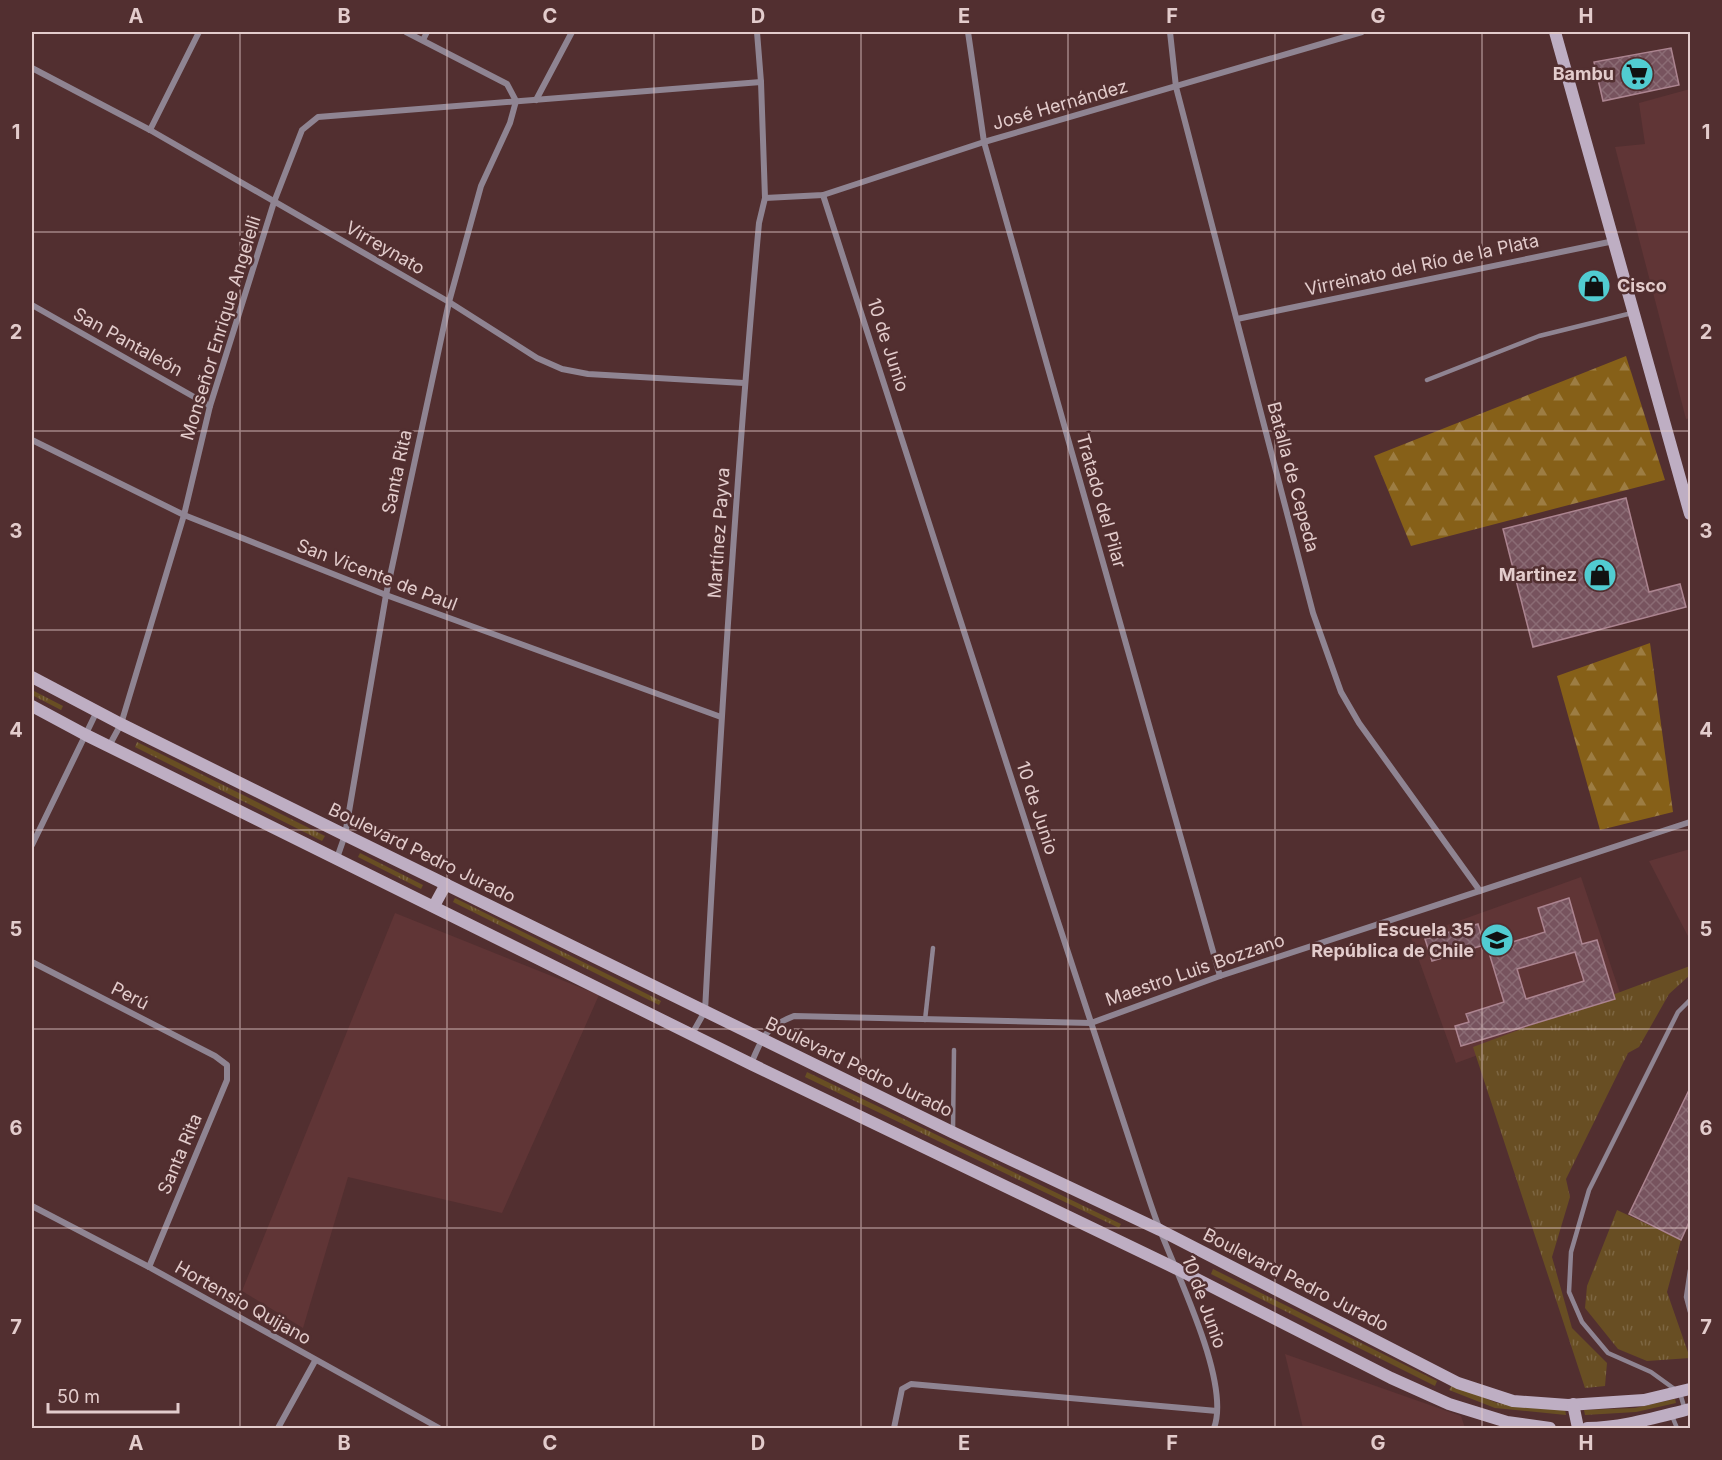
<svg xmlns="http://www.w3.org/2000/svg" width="1722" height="1460" viewBox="0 0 1722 1460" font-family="Inter,sans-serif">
<defs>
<pattern id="grass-tufts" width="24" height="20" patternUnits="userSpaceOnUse" patternTransform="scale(1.5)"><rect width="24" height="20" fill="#684e23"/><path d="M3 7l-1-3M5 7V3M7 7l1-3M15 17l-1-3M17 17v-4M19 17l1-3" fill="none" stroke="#7d6642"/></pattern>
<pattern id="forest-firs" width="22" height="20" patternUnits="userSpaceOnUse" patternTransform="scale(1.5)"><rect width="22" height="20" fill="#866018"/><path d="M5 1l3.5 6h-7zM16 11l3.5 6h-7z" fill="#9d7d43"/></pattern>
<pattern id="building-cross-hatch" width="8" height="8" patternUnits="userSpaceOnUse" patternTransform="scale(1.5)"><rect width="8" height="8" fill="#77535e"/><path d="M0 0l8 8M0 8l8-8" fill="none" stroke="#8a6b74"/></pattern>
</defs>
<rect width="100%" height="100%" fill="#522f30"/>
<g fill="#603536">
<polygon points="1690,89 1690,418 1686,419 1615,147 1645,144 1639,103"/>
<polygon points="1690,849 1690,940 1649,861"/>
<polygon points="1581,877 1623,1002 1456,1063 1411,938"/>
<polygon points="395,913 599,995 502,1213 348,1177 303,1328 242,1291"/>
<polygon points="1285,1354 1461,1416 1465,1428 1303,1428"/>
</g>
<g fill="url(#grass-tufts)">
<polygon points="32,690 63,706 61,710 32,695"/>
<polygon points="137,742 325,836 322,841 135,747"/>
<polygon points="360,853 423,885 421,889 358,857"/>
<polygon points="455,898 661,1001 659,1005 453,902"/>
<polygon points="1690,966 1690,975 1669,994 1639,1047 1628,1053 1566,1179 1570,1197 1552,1257 1572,1328 1607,1363 1605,1386 1585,1388 1473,1047"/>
<polygon points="807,1072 1121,1224 1119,1228 805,1077"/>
<polygon points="1617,1210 1681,1240 1667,1292 1690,1358 1647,1361 1618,1349 1585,1308 1587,1286"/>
<polygon points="1213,1269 1437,1381 1435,1386 1211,1274"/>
<polygon points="1452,1385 1497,1403 1565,1409 1566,1415 1495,1408 1449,1390"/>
<polygon points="1675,1399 1676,1403 1636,1412 1585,1415 1584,1410 1635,1408"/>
</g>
<g fill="url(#forest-firs)">
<polygon points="1626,356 1665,480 1411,546 1374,456"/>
<polygon points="1650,643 1673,812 1600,830 1557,676"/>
</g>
<g fill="url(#building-cross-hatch)" stroke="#ac8490" stroke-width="1.5" fill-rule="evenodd">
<polygon points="1671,48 1679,85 1603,101 1594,62"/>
<polygon points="1626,498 1649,592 1680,584 1686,607 1533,647 1503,529"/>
<path d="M 1569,898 L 1582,944 L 1597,940 L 1615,999 L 1461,1046 L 1455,1026 L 1469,1022 L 1466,1014 L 1504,1002 L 1483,933 L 1504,927 L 1509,943 L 1545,932 L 1538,908 ZM 1575,952 L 1584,981 L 1526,999 L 1517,969 Z"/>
<polygon points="1478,924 1484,945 1432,961 1425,939"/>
<polygon points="1690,1088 1690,1220 1681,1240 1629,1214"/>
</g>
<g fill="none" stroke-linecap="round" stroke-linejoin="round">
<g stroke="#8f8492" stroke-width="4.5">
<polyline points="1427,380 1539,336 1632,313"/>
<polyline points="925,1020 933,948"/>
<polyline points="953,1130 954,1050"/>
<polyline points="1690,1270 1686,1297 1690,1312"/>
<polyline points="1685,1410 1680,1393 1651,1372 1608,1353 1582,1322 1569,1292 1571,1252 1589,1190 1678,1012 1690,1000"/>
<polyline points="1672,1416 1677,1428"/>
</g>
<g stroke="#8f8492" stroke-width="6">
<polyline points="406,32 507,84 516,101"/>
<polyline points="968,32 984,142 1220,976"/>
<polyline points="1170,32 1176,87 1313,613 1341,692 1359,723 1480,891"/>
<polyline points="423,40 427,32"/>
<polyline points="32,68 150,130 449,302 537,358 562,369 588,374 744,383"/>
<polyline points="536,100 572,32"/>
<polyline points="150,130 199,32"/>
<path d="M 823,195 C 929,522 1033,849 1141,1175 C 1147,1193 1153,1212 1160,1230 C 1177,1275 1231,1383 1214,1428"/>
<polyline points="765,198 823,195 984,142 1362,32"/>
<polyline points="32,305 210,406"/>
<polyline points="1237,319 1614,241"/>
<polyline points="32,440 184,515 386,595 721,717"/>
<polyline points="109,746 121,724 184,515 210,406 274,202 302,130 318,117 761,82"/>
<polyline points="32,845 97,711"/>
<polyline points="337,858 345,835 386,595 449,302 481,186 510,123 516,101"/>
<polyline points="32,962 215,1056 227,1065 227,1080 149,1267"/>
<path d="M 692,1034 L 705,1011 C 719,748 735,485 759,223 L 765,198 L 761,82 L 757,32"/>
<path d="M 751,1064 C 762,1037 766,1027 794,1016 L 1091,1023 L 1220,976 L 1690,822"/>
<polyline points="32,1206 149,1267 439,1428"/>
<polyline points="278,1428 315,1361"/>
<polyline points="894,1428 902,1389 911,1384 1217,1411"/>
</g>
<g stroke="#beaec3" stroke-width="12">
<polyline points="1555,32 1690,514"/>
<polyline points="32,677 121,724 345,835 952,1132 1160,1230 1458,1383 1513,1401 1568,1405 1644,1400 1690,1389"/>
<polyline points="32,706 86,735 751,1064 1177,1269 1391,1378 1449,1404 1507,1422 1550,1428"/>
<polyline points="434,906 446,884"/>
<polyline points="1573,1404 1578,1428"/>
<path d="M 1587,1428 C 1622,1428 1657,1417 1690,1409"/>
</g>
</g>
<path fill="none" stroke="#e3cccc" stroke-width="1.5" stroke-opacity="0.55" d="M 240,32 L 240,1428M 447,32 L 447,1428M 654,32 L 654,1428M 861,32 L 861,1428M 1068,32 L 1068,1428M 1275,32 L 1275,1428M 1482,32 L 1482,1428M 32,232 L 1690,232M 32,431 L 1690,431M 32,630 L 1690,630M 32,830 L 1690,830M 32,1029 L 1690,1029M 32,1228 L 1690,1228"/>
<defs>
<g id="supermarket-disc" transform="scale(1.725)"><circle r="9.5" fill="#51ccd1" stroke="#522f30"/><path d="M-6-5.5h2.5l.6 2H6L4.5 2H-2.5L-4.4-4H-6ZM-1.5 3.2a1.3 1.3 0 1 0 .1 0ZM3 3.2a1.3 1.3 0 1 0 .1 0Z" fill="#111"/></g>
<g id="shop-disc" transform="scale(1.725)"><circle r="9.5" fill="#51ccd1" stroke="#522f30"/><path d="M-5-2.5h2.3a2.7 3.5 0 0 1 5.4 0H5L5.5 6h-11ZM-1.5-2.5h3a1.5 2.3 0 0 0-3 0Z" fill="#111"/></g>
<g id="school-disc" transform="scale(1.725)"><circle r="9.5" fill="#51ccd1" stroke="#522f30"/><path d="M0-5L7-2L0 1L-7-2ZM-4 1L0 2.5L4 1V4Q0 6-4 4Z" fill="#111"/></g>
</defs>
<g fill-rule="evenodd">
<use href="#supermarket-disc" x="1637" y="74"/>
<use href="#shop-disc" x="1594" y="286"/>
<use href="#shop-disc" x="1600" y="575"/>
<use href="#school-disc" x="1497" y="940"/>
</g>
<g text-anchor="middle" stroke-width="5" stroke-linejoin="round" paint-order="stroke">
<g font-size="18" font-weight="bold" fill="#e3cccc" stroke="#522f30" text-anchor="end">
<text x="1614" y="80">Bambu</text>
<text x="1617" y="292" text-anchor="start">Cisco</text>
<text x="1577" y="581">Martinez</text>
<text x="1474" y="936">Escuela 35<tspan x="1474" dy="21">República de Chile</tspan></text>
</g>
<g font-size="18" fill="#e3cccc" stroke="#522f30">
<text transform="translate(1060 105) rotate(-16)" y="6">José Hernández</text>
<text transform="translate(385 248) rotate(30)" y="6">Virreynato</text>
<text transform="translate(1422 265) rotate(-12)" y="6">Virreinato del Río de la Plata</text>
<text transform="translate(221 328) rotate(-73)" y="6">Monseñor Enrique Angelelli</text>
<text transform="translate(128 342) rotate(29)" y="6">San Pantaleón</text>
<text transform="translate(888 345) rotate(72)" y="6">10 de Junio</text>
<text transform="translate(397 472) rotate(-78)" y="6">Santa Rita</text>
<text transform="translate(1293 477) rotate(75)" y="6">Batalla de Cepeda</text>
<text transform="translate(1101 501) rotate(74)" y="6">Tratado del Pilar</text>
<text transform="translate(719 533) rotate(-86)" y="6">Martínez Payva</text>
<text transform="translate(377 575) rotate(21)" y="6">San Vicente de Paul</text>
<text transform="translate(1037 808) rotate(72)" y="6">10 de Junio</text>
<text transform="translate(422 853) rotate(26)" y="6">Boulevard Pedro Jurado</text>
<text transform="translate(1195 970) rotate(-19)" y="6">Maestro Luis Bozzano</text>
<text transform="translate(130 996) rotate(27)" y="6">Perú</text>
<text transform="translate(859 1067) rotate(26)" y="6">Boulevard Pedro Jurado</text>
<text transform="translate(180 1154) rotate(-67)" y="6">Santa Rita</text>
<text transform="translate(1296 1280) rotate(27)" y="6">Boulevard Pedro Jurado</text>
<text transform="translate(1204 1302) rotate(70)" y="6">10 de Junio</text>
<text transform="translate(243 1303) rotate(29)" y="6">Hortensio Quijano</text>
</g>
</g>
<rect width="1722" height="1460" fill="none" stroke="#522f30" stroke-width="66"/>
<path d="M48 1403v9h130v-9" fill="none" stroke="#e3cccc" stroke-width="3"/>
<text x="57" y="1403" font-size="18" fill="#e3cccc" stroke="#522f30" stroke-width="4.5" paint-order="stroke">50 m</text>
<rect x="33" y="33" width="1656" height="1394" fill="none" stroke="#e3cccc" stroke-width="2"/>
<g font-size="20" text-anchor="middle" font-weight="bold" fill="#e3cccc">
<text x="136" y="23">A</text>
<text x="344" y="23">B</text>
<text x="550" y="23">C</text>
<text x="758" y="23">D</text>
<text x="964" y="23">E</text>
<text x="1172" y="23">F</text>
<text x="1378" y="23">G</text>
<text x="1586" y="23">H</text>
<text x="16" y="139">1</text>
<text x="1706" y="139">1</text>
<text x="16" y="339">2</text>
<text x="1706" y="339">2</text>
<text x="16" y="538">3</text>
<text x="1706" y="538">3</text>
<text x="16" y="737">4</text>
<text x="1706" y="737">4</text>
<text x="16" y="936">5</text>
<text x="1706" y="936">5</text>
<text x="16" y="1135">6</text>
<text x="1706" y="1135">6</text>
<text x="16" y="1334">7</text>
<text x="1706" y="1334">7</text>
<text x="136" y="1450">A</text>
<text x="344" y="1450">B</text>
<text x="550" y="1450">C</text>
<text x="758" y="1450">D</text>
<text x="964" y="1450">E</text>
<text x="1172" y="1450">F</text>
<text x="1378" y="1450">G</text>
<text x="1586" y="1450">H</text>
</g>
</svg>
